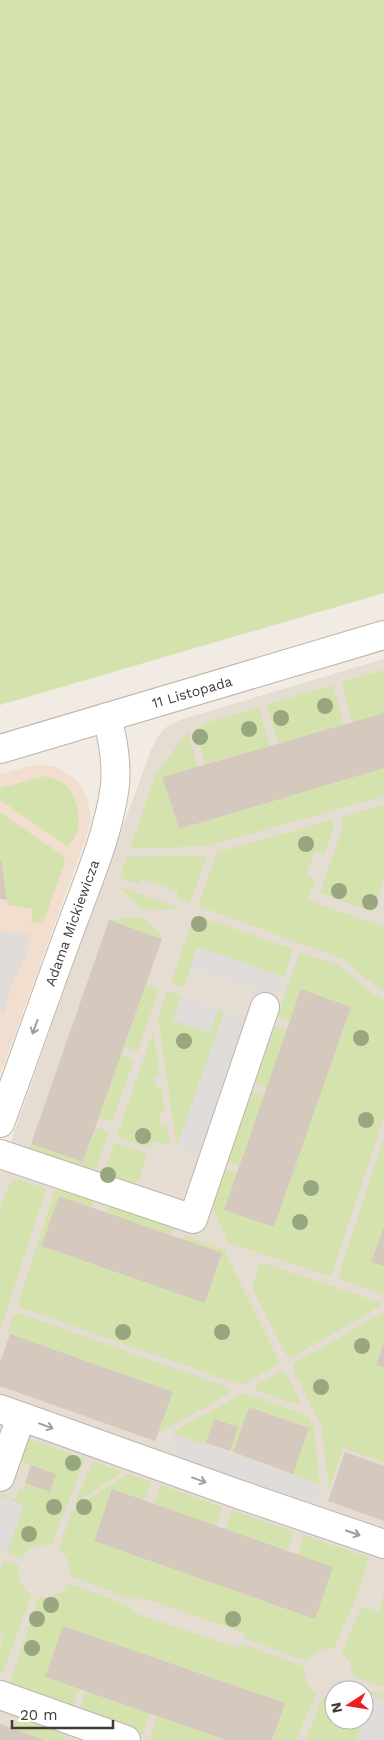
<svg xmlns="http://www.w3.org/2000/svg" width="384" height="1740" viewBox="0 0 384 1740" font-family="'Work Sans',sans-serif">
<rect width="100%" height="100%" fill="#f1ebe4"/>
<path fill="#e5dcd2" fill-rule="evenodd" d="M 384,659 L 384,1740 L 0,1740 L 0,1173 L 99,891 L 151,750 L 161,732 L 169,725 L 180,720 ZM 334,1690 L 364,1690 L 364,1720 L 334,1720 Z"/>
<polygon fill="#f2decf" points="38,764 56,767 74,778 81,786 87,797 91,819 84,843 0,1075 0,774"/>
<g fill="#d4e3ae">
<polygon points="0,0 384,0 384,593 0,705"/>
<polygon points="384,670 384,713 352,722 342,682"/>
<polygon points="333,685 344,725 279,744 266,705"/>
<polygon points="259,707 270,746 205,764 195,729 209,722"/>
<polygon points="188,731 198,767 162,777 179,829 384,768 384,796 207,846 130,849 156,774"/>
<path d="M 45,776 C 51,778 59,780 63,783 C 80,794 86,835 67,846 L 0,800 L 0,788 Z"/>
<polygon points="384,805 384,879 373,912 320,893 343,826 341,817"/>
<polygon points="0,812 63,856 65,863 44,920 39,923 31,923 33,909 8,905 0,853"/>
<polygon points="333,820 334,826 325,854 315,851 306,875 315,879 308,900 384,927 384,990 375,986 343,959 198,906 217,852"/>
<polygon points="207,855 190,904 176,898 178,891 141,879 139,884 120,878 126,857"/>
<polygon points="118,886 181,909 141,909"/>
<polygon points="194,915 293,949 284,977 197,947 184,987 171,983"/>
<polygon points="142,917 164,937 162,939 109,920"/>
<polygon points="300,952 340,966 371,993 384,999 384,1116 332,1273 328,1275 229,1243 212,1207 225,1170 236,1174 224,1210 274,1227 351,1007 301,990 290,1021 277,1016"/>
<polygon points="146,985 159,989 138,1051 124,1047"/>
<polygon points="167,991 181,996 173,1020 210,1033 218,1009 224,1012 177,1147 158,1017"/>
<polygon points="275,1026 287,1030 267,1088 255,1083"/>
<polygon points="153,1032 160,1075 154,1076 156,1087 161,1087 165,1111 159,1112 161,1125 167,1124 170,1146 156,1142 145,1147 117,1136"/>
<polygon points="121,1055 134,1060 112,1122 99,1118"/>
<polygon points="252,1091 264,1096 239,1166 228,1161"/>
<polygon points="96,1127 109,1132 94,1173 29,1150 31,1144 83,1162"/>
<polygon points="384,1138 384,1226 371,1261 384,1266 384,1295 340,1279 339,1275"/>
<polygon points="115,1142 147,1154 138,1181 115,1187 100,1182"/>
<polygon points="16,1180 21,1180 46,1189 0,1331 0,1209 8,1187"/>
<polygon points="63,1189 94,1201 92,1208 59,1196 41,1246 205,1303 222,1254 183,1240 184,1235 224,1250 279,1361 276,1366 242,1385 19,1307 18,1304 54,1192"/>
<polygon points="108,1205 173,1228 171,1235 106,1213"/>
<polygon points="260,1262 381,1303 379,1307 292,1357 287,1356 252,1287"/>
<polygon points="384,1312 384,1341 376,1364 384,1367 384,1462 343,1448 329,1489 321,1425 293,1368 295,1363"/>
<polygon points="18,1313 229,1388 230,1393 158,1433 173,1392 8,1333 13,1315"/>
<polygon points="281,1371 286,1373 300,1401 297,1404 256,1390 256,1385"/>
<polygon points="243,1393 307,1415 314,1428 320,1485 292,1475 309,1428 250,1407 233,1452 230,1451 238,1427 215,1419 205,1445 174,1434 175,1431"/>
<path d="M 29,1439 L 85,1459 L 51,1546 C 38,1542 29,1549 21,1558 L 7,1553 L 24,1505 L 0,1496 L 1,1493 L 16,1499 L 19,1490 L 23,1491 L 26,1483 L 49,1492 L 56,1474 L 13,1459 L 22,1446 Z"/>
<polygon points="93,1461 122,1472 75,1503"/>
<path d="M 128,1474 L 151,1482 L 144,1501 L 112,1489 L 94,1541 L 315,1619 L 333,1567 L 298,1555 L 304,1535 L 369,1558 L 356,1598 L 334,1649 C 323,1647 314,1652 307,1661 L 244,1638 L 244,1633 L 136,1595 L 134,1600 L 70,1576 C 71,1564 67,1557 58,1549 L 74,1508 Z"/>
<polygon points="161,1485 222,1507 216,1526 154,1504"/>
<polygon points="232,1510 294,1532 287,1551 226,1529"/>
<path d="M 4,1561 L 19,1566 C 16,1578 22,1587 31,1595 L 3,1673 L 0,1672 L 0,1647 L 4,1635 L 0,1633 L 0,1571 Z"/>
<path d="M 68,1583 L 132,1607 L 131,1612 L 239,1648 L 241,1644 L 305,1667 C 304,1679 306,1686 316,1694 L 296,1740 L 272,1740 L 285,1703 L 63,1626 L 79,1689 L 72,1710 L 8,1688 L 39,1597 C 52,1599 61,1594 68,1583 Z"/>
<polygon points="384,1593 384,1666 382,1672 384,1673 384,1687 353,1676 350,1662 342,1652 362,1606 379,1612"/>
<polygon points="351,1683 384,1695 384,1699 372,1695 364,1719 364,1690 346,1690"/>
<polygon points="86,1691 150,1714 143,1735 79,1713"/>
<polygon points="323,1697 334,1697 334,1720 364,1720 357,1740 305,1740"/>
<polygon points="157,1716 221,1739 221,1740 155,1740 150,1738"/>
<polygon points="17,1717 62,1734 65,1740 46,1740 13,1729"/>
</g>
<g fill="#dfdcd9">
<polygon points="0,930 30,935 25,957 10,989 5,1013 0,1012"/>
<polygon points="197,947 284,977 276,996 190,968"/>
<polygon points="181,996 218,1009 210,1033 173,1020"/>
<polygon points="224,1012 239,1017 244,1022 245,1029 202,1156 177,1147"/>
<polygon points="174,1434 320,1485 312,1511 166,1460"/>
<polygon points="0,1496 24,1505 7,1553 0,1550"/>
<polygon points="372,1695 384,1699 384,1740 357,1740"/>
</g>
<g fill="#d5c8bd">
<polygon points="384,713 384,768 179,829 162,777"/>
<polygon points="0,859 1,859 7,900 0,899"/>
<polygon points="109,920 162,939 83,1162 31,1144"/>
<polygon points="301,989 351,1007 274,1227 224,1210"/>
<polygon points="59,1196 222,1253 205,1303 41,1246"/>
<polygon points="384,1227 384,1266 371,1262"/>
<polygon points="10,1334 173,1392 155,1441 0,1386 0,1362"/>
<polygon points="384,1342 384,1367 376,1365"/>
<polygon points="249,1407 309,1428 293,1474 233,1452"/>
<polygon points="214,1419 238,1427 230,1451 206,1443"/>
<polygon points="345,1452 384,1466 384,1521 328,1501"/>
<polygon points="31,1465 56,1474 50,1492 25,1483"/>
<polygon points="112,1489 333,1567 315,1619 94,1541"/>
<polygon points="63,1626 285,1703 272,1740 226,1740 45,1677"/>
<polygon points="0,1724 45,1740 0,1740"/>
</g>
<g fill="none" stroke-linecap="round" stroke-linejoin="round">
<g stroke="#bfb4aa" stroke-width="30">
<g id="minor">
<polyline points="0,749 384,635"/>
<path d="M 0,1123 C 24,1059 46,994 70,930 C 87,883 109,834 115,785 C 117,761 113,739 107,717"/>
<polyline points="0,1154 193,1219 265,1007"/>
<polyline points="0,1409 238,1494 384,1544"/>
<polyline points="0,1477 21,1417"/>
<polyline points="0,1695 126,1740"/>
</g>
</g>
<use href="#minor" stroke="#fff" stroke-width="28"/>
</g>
<g fill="#98a77f">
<circle cx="325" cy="706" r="8"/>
<circle cx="281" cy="718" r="8"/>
<circle cx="249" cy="729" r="8"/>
<circle cx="200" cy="737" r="8"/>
<circle cx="306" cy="844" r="8"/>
<circle cx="339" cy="891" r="8"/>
<circle cx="370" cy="902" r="8"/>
<circle cx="199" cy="924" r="8"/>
<circle cx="361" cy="1038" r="8"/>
<circle cx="184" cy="1041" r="8"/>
<circle cx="366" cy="1120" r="8"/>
<circle cx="143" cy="1136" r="8"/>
<circle cx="108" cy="1175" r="8"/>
<circle cx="311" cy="1188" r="8"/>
<circle cx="300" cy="1222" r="8"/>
<circle cx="123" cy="1332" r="8"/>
<circle cx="222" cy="1332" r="8"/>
<circle cx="362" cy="1346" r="8"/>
<circle cx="321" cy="1387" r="8"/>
<circle cx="73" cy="1463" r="8"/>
<circle cx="54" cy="1507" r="8"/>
<circle cx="84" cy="1507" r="8"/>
<circle cx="29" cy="1534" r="8"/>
<circle cx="51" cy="1605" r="8"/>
<circle cx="37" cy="1619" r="8"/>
<circle cx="233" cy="1619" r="8"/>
<circle cx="32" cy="1648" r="8"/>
</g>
<defs><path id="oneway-shaft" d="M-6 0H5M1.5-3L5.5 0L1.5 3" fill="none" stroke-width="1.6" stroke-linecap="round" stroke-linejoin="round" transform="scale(1.25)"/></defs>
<g stroke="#a09d9a">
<use href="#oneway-shaft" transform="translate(35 1027) rotate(110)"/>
<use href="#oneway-shaft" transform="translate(46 1426) rotate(20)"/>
<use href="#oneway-shaft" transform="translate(199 1480) rotate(20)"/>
<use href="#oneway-shaft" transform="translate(353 1533) rotate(19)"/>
</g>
<g text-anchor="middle" stroke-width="5" stroke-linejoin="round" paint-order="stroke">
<g font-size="14" fill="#423b34" stroke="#fff">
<text transform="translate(192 692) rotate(-16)" y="5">11 Listopada</text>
<text transform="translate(72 923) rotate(-70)" y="5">Adama Mickiewicza</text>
</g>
</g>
<g transform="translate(349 1705) rotate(258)"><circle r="24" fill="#ffffff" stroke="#b3b1ae"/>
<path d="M0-4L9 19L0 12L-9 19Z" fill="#ed1e20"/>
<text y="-8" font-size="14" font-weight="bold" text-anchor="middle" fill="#423b34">N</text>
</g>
<path d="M12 1720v8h101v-8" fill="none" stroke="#423b34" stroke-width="2.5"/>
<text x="20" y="1720" font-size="15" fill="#423b34" stroke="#ffffff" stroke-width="4" paint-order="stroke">20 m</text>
</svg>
